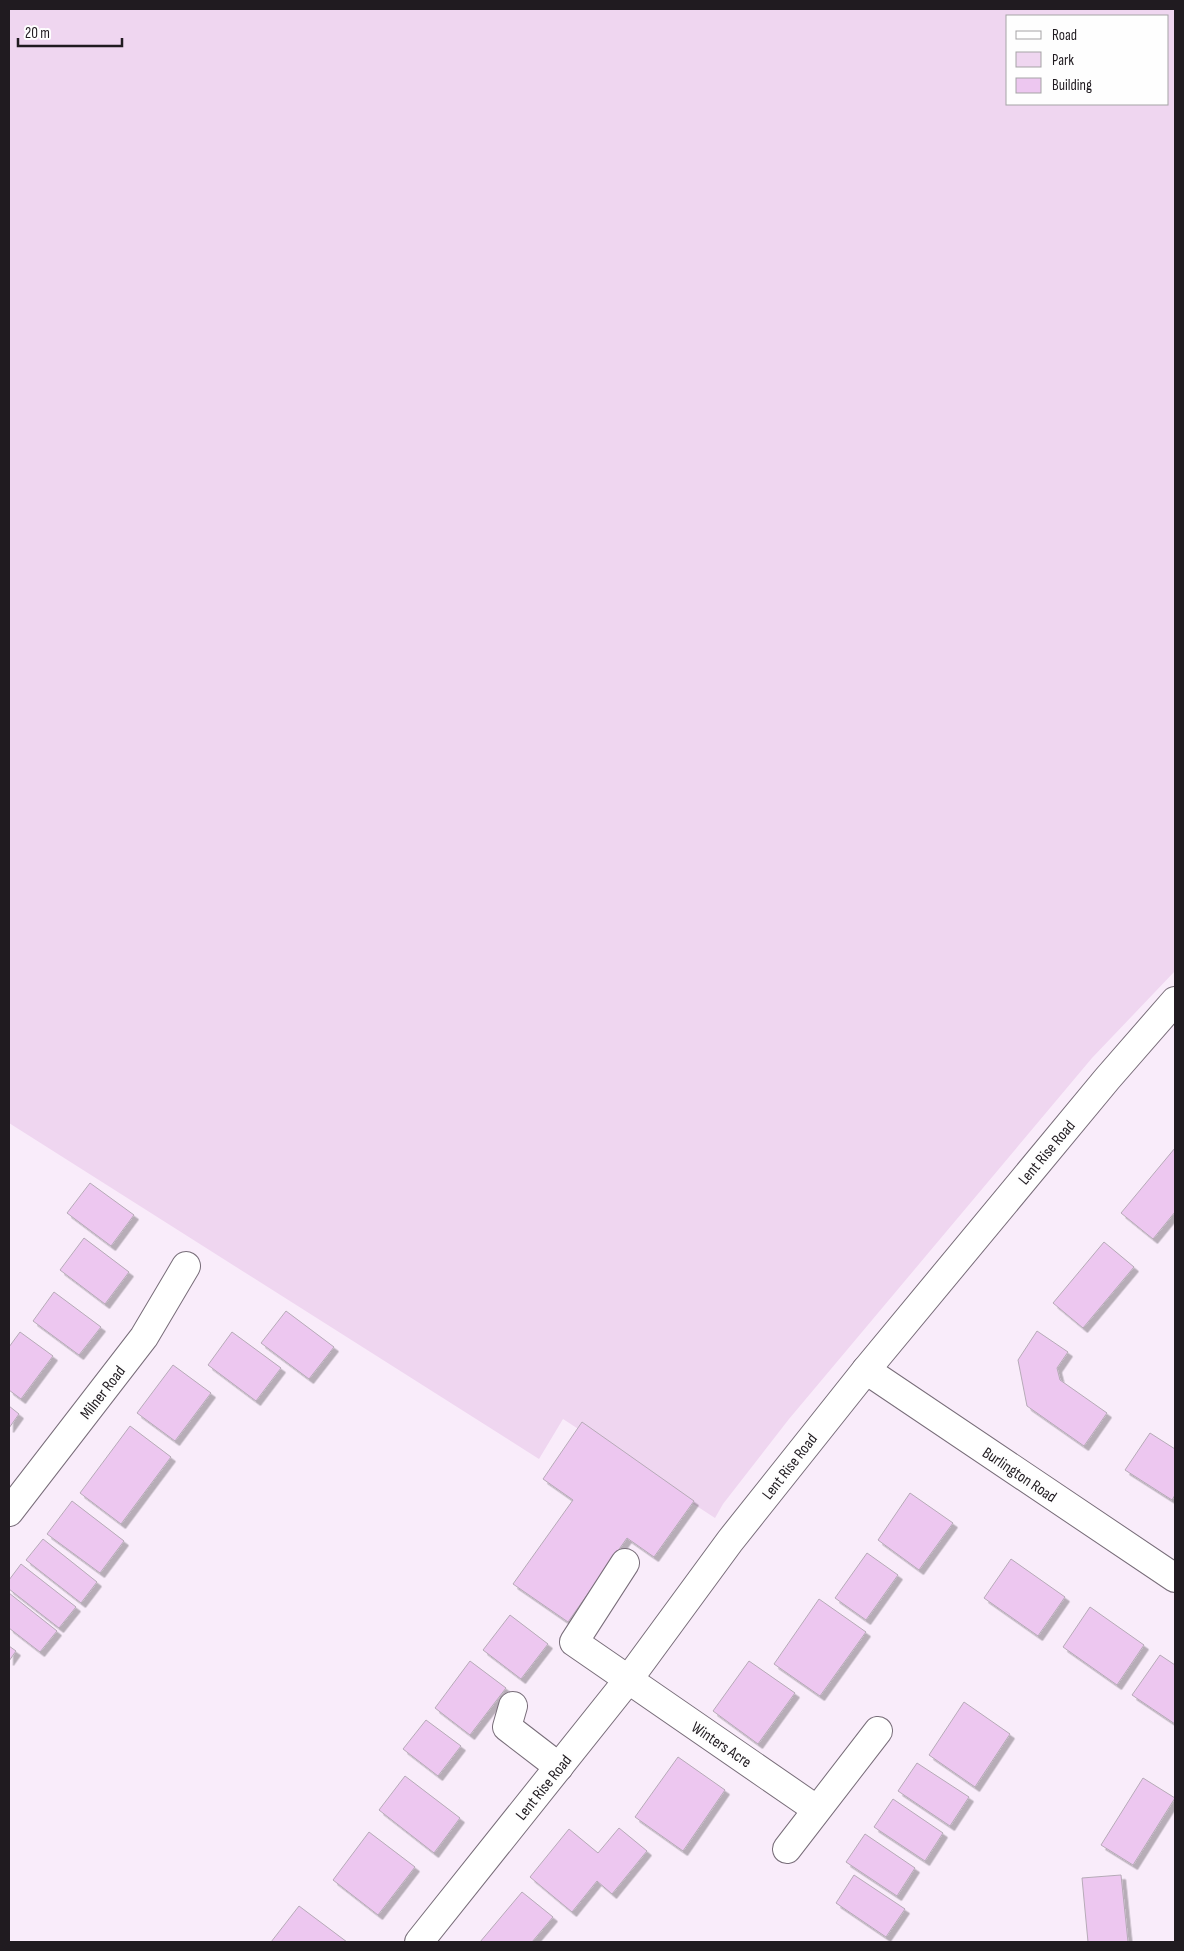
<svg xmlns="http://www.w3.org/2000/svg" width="1184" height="1951" viewBox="0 0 1184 1951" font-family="'Sofia Sans Condensed',sans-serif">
<defs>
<filter id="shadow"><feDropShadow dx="4.5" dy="4.5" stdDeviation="0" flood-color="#0004"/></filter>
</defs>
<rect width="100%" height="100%" fill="#f9ecfa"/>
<path fill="#efd6f0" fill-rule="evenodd" d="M 9,9 L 1175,9 L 1175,971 L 1092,1058 L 789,1419 L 723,1504 L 715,1518 L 563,1419 L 539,1459 L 9,1123 ZM 1008,16 L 1168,16 L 1168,104 L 1008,104 Z"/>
<g fill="#edc7f0" stroke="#b6aab7" filter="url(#shadow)">
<polygon points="1175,1148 1175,1212 1153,1239 1121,1213"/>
<polygon points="90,1183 134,1215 111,1246 67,1213"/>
<polygon points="84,1238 129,1272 105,1304 60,1270"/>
<polygon points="1104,1242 1134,1267 1083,1328 1053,1303"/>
<polygon points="54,1292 101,1327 79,1355 33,1321"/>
<polygon points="286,1311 334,1347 309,1379 261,1343"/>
<polygon points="1037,1331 1068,1352 1057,1368 1060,1380 1107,1413 1084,1446 1027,1406 1018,1360"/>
<polygon points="20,1332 53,1356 21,1399 9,1390 9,1347"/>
<polygon points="232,1332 281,1368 256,1401 208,1365"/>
<polygon points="173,1365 211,1393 175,1441 137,1413"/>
<polygon points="9,1406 19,1414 9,1428"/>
<polygon points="582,1422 694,1501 654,1557 627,1538 568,1622 513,1584 573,1500 543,1479"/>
<polygon points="130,1426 171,1457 121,1524 80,1493"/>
<polygon points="1150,1433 1175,1449 1175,1495 1172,1500 1125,1470"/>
<polygon points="910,1493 953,1523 919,1570 878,1540"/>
<polygon points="72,1501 124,1541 100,1573 47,1534"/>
<polygon points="43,1539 97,1582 81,1603 26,1560"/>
<polygon points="867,1553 898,1575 866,1620 835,1598"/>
<polygon points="1011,1559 1065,1597 1038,1636 984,1598"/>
<polygon points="21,1564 76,1607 59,1628 9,1589 9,1580"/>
<polygon points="9,1593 57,1631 40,1652 9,1628"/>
<polygon points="819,1599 866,1632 820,1696 774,1664"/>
<polygon points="1090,1607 1144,1645 1117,1685 1063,1647"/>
<polygon points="510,1615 548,1644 521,1679 483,1650"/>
<polygon points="9,1646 16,1651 9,1661"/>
<polygon points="1160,1655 1175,1665 1175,1724 1132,1695"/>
<polygon points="470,1661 506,1688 470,1735 435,1708"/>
<polygon points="749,1661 795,1693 758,1744 713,1711"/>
<polygon points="964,1702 1010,1734 975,1787 929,1755"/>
<polygon points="426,1720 461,1746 438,1776 403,1749"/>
<polygon points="678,1757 725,1790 683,1851 635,1817"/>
<polygon points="917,1763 969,1797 950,1826 898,1791"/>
<polygon points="405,1776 460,1818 434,1853 379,1810"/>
<polygon points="1143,1778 1175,1798 1133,1865 1101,1845"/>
<polygon points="893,1799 943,1833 925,1861 874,1827"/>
<polygon points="619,1828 647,1851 612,1894 597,1881 572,1912 530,1877 569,1829 598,1853"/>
<polygon points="369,1832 415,1867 378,1915 333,1880"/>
<polygon points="865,1834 915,1868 897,1896 846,1862"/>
<polygon points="854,1875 905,1909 886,1937 836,1903"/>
<polygon points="1121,1875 1128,1942 1088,1942 1082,1878"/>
<polygon points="522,1892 553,1917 532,1942 480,1942"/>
<polygon points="299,1906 347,1942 271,1942"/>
</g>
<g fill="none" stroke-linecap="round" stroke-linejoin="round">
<g stroke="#786d79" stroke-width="30">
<g id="minor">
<polyline points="866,1370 1175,1578"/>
<polyline points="9,1512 144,1337 186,1266"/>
<polyline points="625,1563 574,1642 816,1809"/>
<polyline points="513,1706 507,1727 559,1767"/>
<polyline points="787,1849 878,1731"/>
<polyline points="419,1942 628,1680 730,1541 866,1370 1107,1079 1175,1001"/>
</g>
</g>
<use href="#minor" stroke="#fff" stroke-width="28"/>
</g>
<g text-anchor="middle" stroke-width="4.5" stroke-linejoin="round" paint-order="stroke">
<g font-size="16" fill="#201b20" stroke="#fefefe">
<text transform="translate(1046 1152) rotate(-50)" y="6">Lent Rise Road</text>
<text transform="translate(102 1392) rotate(-52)" y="6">Milner Road</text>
<text transform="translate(789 1466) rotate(-52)" y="6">Lent Rise Road</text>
<text transform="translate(1020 1474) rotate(34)" y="6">Burlington Road</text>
<text transform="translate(722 1744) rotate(34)" y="6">Winters Acre</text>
<text transform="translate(543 1787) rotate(-51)" y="6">Lent Rise Road</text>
</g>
</g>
<rect width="1184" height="1951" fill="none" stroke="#201b20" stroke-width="20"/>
<rect x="1006" y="15" width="162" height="90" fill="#fefefe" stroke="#a5a3a5"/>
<rect x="1016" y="31" width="25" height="8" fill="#ffffff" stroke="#a5a3a5"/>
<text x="1052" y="40" font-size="15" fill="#201b20">Road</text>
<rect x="1016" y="52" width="25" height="15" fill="#efd6f0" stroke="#a5a3a5"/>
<text x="1052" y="65" font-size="15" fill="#201b20">Park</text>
<rect x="1016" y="78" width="25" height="15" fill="#edc7f0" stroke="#a5a3a5"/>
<text x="1052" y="90" font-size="15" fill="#201b20">Building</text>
<path d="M18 38v8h104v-8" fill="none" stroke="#201b20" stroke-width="2.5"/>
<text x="25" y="38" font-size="15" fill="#201b20" stroke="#fefefe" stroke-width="4" paint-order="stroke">20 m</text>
</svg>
